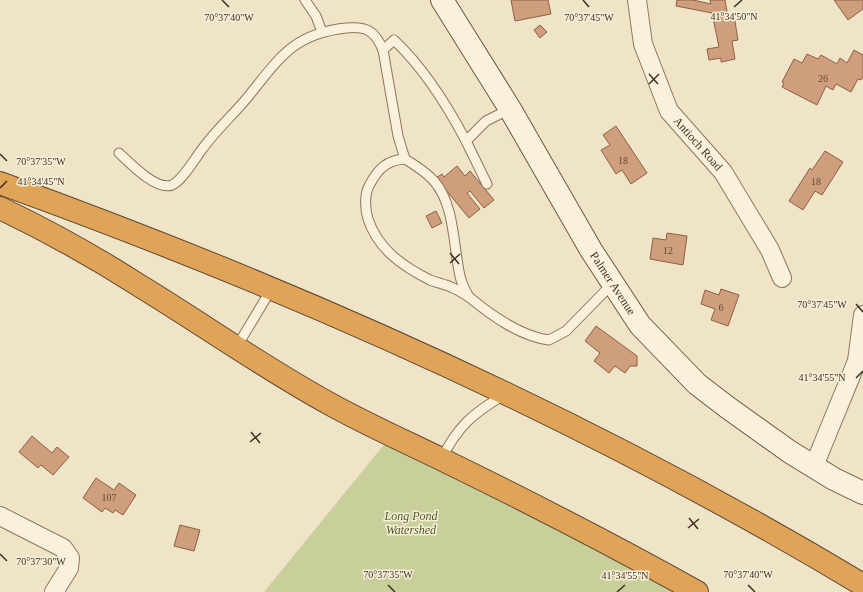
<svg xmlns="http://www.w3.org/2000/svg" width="863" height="592" viewBox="0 0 863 592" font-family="Georgia,serif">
<rect width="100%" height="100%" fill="#f0e4c8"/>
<polygon fill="#c9cf9b" points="391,436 697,592 264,592"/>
<g fill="#cf9f7d" stroke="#8d5f41">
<polygon points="511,0 548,0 551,14 515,21"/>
<polygon points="677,0 693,0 711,4 710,0 725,0 728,17 734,15 738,40 732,41 735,59 721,62 721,58 709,60 707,49 719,47 712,13 676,6"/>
<polygon points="834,0 863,0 863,9 848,20"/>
<polygon points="540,25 547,32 540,38 534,30"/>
<polygon points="854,50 863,55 863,77 861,80 858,79 851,92 836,84 833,90 826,86 817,105 782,87 784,83 782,82 794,59 802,63 807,54 818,59 821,55 837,64 840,58 847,63"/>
<polygon points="616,126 647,173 631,184 622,170 616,174 601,150 610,145 603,135"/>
<polygon points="825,151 843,162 822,195 815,191 803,210 789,201 810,168 812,170"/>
<polygon points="457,166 465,176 470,171 494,200 484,208 470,191 467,193 480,209 469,218 436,178 442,174 444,177"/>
<polygon points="436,211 442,223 432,228 426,216"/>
<polygon points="667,233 687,236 683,265 650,259 653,238 666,240"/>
<polygon points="721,289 739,295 728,326 711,320 715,309 701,304 705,290 719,295"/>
<polygon points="596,326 637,356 637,366 630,366 625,373 615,366 609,373 594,361 600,353 585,341"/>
<polygon points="32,436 52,453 57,447 69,457 53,475 41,465 38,468 19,452"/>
<polygon points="96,478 114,490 119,483 136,495 123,515 115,510 113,513 105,508 102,512 83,498"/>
<polygon points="180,525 200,530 194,551 174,546"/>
</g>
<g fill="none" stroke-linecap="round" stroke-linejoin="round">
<g stroke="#8d765c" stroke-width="11">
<g id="lane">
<polyline points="305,0 316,16 322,32"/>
<path d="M 383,50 L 398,136 L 405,159 C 387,160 378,169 370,184 C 364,194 365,209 368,219 C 378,249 402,266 430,280 C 437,283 446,284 453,288 C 458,290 464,294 469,297 C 466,292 463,286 461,280 C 453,251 456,206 434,181 C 426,172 415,165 405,159"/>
<polyline points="466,141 487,184"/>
<path d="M 119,153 C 130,163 156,191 172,185 C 182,181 196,157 203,148 C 216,130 233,115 247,98 C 279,59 292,34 346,28 C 367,26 375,31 383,50 L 394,40 C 424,68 447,105 466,141 L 486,121 L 510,109"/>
<path d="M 469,297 C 492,316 520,336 549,340 L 566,331 L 612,284"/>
<polyline points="236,348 272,288"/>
<path d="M 441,460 C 457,427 473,413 504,395"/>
</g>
</g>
<g stroke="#8d765c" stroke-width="20">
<g id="street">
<path id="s1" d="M 637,0 L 643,44 L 669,111 L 723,172 L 770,250 L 782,278"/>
<polyline points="814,466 857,361 863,315"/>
<polyline points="0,516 63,548 70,558 69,568 54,592"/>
</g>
</g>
<g stroke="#6f573f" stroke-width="24">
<g id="secondary">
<path id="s2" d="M 442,0 L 510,109 L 591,250 L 640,325 L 697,384 L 727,407 L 790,452 L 834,479 L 863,493"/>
</g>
</g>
<g stroke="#5b4430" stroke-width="24">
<g id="highway">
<path d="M 0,183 C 299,291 590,421 863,585"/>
<path d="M 0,208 C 48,231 95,257 140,286 C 204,325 264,368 330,404 C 366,424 404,441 441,459 C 527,501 613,545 697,592"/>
</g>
</g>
<use href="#lane" stroke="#faf1dc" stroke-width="9"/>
<use href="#street" stroke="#faf1dc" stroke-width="18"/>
<use href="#secondary" stroke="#faf1dc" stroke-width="22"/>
<use href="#highway" stroke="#e0a458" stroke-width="22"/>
</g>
<path fill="none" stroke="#3d2e20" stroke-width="1.5" d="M 222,0 L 229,7M 583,0 L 589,7M 734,7 L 742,0M 649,74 L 658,84M 649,84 L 659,74M 0,154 L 7,161M 0,188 L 7,181M 450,253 L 459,264M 450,263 L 460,254M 856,304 L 863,312M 856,378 L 863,371M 251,432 L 260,443M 250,442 L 261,433M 689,518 L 698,529M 688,528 L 699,519M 0,554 L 7,561M 388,585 L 395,592M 748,585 L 755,592M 617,592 L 625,585"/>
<g text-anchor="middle" stroke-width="3" stroke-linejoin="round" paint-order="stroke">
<g font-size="10" fill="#624a37">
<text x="823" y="82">26</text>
<text x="623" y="164">18</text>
<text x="816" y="185">18</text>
<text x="668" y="254">12</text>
<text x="721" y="311">6</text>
<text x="109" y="501">107</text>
</g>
<g font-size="12" fill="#3d2e20" stroke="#f7eed8">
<text dy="4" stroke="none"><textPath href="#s1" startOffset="160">Antioch Road</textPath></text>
<text dy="4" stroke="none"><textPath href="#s2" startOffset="331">Palmer Avenue</textPath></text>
</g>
<g font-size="12" font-style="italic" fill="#4d5a26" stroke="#f7eed8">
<text x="411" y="520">Long Pond<tspan x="411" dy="14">Watershed</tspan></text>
</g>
</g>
<g font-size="10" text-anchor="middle" fill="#3d2e20" stroke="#f7eed8" stroke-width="3" stroke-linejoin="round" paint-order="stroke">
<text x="734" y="20">41°34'50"N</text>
<text x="229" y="21">70°37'40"W</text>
<text x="589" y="21">70°37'45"W</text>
<text x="41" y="165">70°37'35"W</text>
<text x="41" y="185">41°34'45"N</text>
<text x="822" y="308">70°37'45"W</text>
<text x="822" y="381">41°34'55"N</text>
<text x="41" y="565">70°37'30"W</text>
<text x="388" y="578">70°37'35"W</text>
<text x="748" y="578">70°37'40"W</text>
<text x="625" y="579">41°34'55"N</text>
</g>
</svg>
